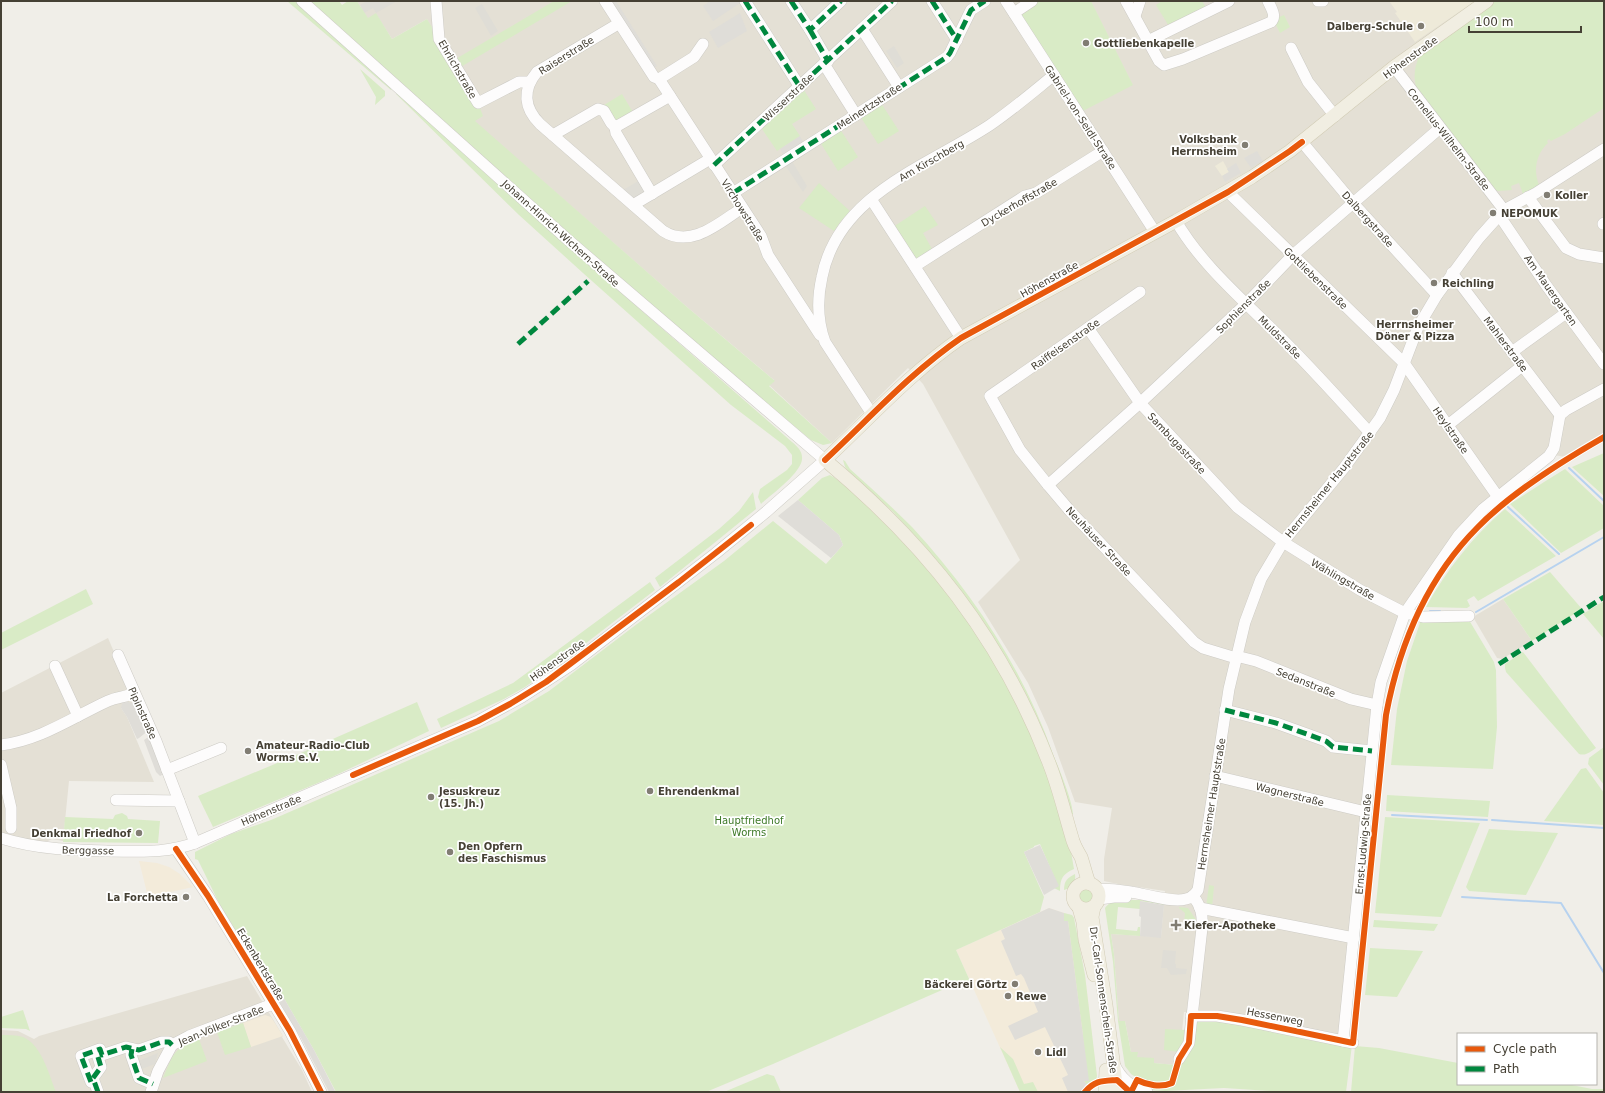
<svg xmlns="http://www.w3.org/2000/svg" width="1605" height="1093" viewBox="0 0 1605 1093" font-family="'DejaVu Sans',sans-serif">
<rect width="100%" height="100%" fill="#f0eee8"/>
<g fill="#e4e0d5">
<polygon points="357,1 1604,1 1604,434 1565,457 1544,453 1488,500 1457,529 1407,602 1396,621 1377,681 1338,1036 1184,1012 1180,1052 1176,1065 1153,1063 1137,1057 1131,1052 1125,1021 1119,1021 1114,954 1111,934 1161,937 1165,891 1118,884 1104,881 1104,859 1112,808 1075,802 1048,727 1028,683 978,602 1020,560 923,384 908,368 832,443 769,385 774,380 687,307 474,121 427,19 392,39 376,14 368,19"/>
<polygon points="1503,599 1532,641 1502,659 1497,658 1473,617"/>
<polygon points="108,638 138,708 121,708 127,717 154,782 69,781 63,841 52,839 42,844 28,841 1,832 1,693"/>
<polygon points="247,976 283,1036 282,1037 302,1070 312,1092 1,1092 1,1030 18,1031 34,1039 39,1036"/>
</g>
<g fill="#f3ebda">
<polygon points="139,861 157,863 169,867 180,874 193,887 148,897"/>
<polygon points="1049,908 1073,916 1085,975 1097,1078 1083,1092 1020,1092 956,950"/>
<polygon points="265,1015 271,1017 283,1036 251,1047 243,1023"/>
</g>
<g fill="#dfddd6">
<polygon points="367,1 397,1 376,13 373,8 364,13 360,5"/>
<polygon points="482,4 498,31 491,36 475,8"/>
<polygon points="894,46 904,63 897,68 886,51"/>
<polygon points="792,161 807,186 803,192 785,165"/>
<polygon points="640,180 649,193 632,199 623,190"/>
<polygon points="1163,950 1176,951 1175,964 1176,964 1176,968 1187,969 1186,974 1171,975 1167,968 1161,968"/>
<polygon points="158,1053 155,1064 139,1070 136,1062"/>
</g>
<g fill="#eeead9">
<polygon points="1389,1 1475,1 1415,42 1395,13 1397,12"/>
<polygon points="1223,161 1229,172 1222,176 1215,166"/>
</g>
<g fill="#d9ebc6">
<polygon points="287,1 296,1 393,87 391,90"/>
<polygon points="309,1 339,1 342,5 348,1 357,1 368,18 376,13 392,39 427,19 478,103 483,116 475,121 687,307 775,381 769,386 832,443 823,445 811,440 739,381 553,220"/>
<polygon points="554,1 572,1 459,68 454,60"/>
<polygon points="1036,1 1091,1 1133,85 1083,111 1021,16 1022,10"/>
<polygon points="1162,1 1202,1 1207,9 1170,28 1156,5"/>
<path d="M 1494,1 L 1604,1 L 1604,108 L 1565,134 L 1551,141 L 1549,139 L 1547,141 L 1548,143 C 1536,154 1533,170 1539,185 L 1523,194 L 1519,183 L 1511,186 L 1512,190 L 1498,191 L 1490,187 L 1417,90 C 1413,77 1414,67 1420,55 C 1422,50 1484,8 1494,1 Z"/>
<polygon points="1284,15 1290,27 1280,33 1275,23 1277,18"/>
<polygon points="360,69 385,91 385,96 375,105 376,97"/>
<polygon points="802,87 816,109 792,124 800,136 777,151 760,126"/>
<path d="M 398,93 L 642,311 L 792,442 C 797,446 802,451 802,457 C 804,471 772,494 761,504 L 758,497 L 760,489 L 787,470 L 792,464 L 792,455 L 785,446 L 731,405 L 583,273 L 519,215 L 396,94 Z"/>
<polygon points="622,94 634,114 614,122 604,105"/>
<polygon points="881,103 899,131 878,144 860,116"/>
<polygon points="840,129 858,157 838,171 820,142"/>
<polygon points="819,183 851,212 841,221 834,231 799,208"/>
<polygon points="925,206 938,225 923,233 932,249 917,259 913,258 893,227"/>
<polygon points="1604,453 1604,496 1572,467"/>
<path d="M 843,460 L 845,461 L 850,469 C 871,488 892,507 912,527 C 973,593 1023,669 1053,754 C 1059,769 1072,799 1073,814 L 1070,814 L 1055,766 L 925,547 L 893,512 L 849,472 L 845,467 Z"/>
<polygon points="1565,469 1604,506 1604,528 1561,553 1510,504 1544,482"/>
<path d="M 830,475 L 835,478 L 850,490 L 884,521 L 916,555 L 978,631 L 1035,737 L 1070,846 L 1074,869 C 1063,874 1060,878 1060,891 L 1054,888 L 1058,886 L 1040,844 L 1034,846 L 1034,847 L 1024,852 L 1044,897 L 1040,912 L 956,950 L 970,981 L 958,983 L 773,1064 L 706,1092 L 336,1092 L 314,1050 L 285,1000 L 281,994 L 279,995 L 245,940 L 242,941 L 220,905 L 198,860 L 195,859 L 195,852 L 231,834 L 271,820 L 499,721 L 549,691 L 637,624 L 724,561 L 773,521 L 826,564 L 843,545 L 839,535 L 798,500 L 822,478 Z"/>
<polygon points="753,492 756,509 660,587 655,578 719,529 739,511"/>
<path d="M 1505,509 L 1556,556 L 1478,601 L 1474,596 L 1467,600 L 1470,606 L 1467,608 L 1426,607 C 1447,570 1472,537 1505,509 Z"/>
<polygon points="1550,572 1582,609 1532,641 1503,599"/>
<polygon points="650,582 655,590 568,657 525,687 504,699 441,728 437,719 513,683"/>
<polygon points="86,589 93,604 1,650 1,633"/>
<polygon points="1604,601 1604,639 1583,614"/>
<polygon points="1421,620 1469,620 1494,662 1496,670 1497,727 1493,769 1391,765 1397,709 1407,661"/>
<path d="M 1523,652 L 1596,748 C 1590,752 1586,756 1579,754 L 1506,672 L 1505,668 L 1505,664 Z"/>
<polygon points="417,702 429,731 332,777 213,827 198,796 294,756"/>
<polygon points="1604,747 1604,785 1588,764 1589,758"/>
<polygon points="1586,768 1604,793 1604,825 1544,821 1581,769"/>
<polygon points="1387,795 1490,801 1488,817 1386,811"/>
<polygon points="122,813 127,816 128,819 160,821 158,843 63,842 65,817 113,819 115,815"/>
<polygon points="1385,817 1480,823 1441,917 1375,913"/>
<polygon points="1489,829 1558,833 1526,895 1469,891 1466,887"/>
<path d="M 1075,874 C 1076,882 1073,888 1064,890 C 1064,881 1067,878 1075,874 Z"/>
<polygon points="1209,885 1214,886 1212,908 1206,907"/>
<circle cx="1087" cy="896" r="9"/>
<path d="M 1140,900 L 1164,903 L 1164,905 L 1140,901 L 1140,909 L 1118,907 L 1116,929 L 1137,931 L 1138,927 L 1140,927 L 1140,936 L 1111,934 L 1114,954 L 1119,1021 L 1125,1021 L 1131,1052 L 1138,1052 L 1137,1057 L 1154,1058 L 1154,1063 L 1176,1065 L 1172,1082 L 1166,1084 L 1154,1084 L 1142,1081 L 1131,1074 L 1125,1066 L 1118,1021 L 1113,962 L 1105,908 C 1112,897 1129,900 1140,900 Z"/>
<polygon points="1179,907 1188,908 1197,921 1186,920 1184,924 1185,913 1179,908"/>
<polygon points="1064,913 1072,915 1074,918 1085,975 1097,1076 1096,1080 1088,1086 1084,1081 1083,1036 1068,921 1064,921"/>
<polygon points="1374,920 1438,924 1434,931 1373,927"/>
<polygon points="1370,948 1423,951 1397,997 1365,995"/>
<polygon points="23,1010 30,1031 26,1029 1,1028 1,1017"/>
<polygon points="1218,1019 1352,1045 1346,1092 1270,1091 1224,1088 1165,1091 1150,1090 1138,1084 1154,1087 1166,1087 1174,1083 1195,1021"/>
<polygon points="243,1023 251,1047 225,1055 217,1032"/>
<polygon points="1165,1029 1186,1030 1185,1047 1180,1047 1180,1052 1164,1050"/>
<path d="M 1,1035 C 8,1035 16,1035 23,1037 C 42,1045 49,1075 56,1092 L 1,1092 Z"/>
<path d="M 199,1039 L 207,1061 L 163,1078 C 174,1053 172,1050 199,1039 Z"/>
<polygon points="1355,1046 1379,1048 1458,1063 1458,1084 1567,1084 1592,1089 1604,1089 1604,1092 1351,1092"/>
<polygon points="1000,1047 1013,1059 1024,1084 1033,1082 1038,1092 1020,1092"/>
<polygon points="767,1074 774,1076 781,1092 724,1092"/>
</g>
<g fill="#dfddd8">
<polygon points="610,1 616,1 657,66 653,68"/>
<polygon points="710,1 738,1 740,3 713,21 703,6"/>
<polygon points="740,13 747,31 718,48 709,32"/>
<polygon points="800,136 804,143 784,156 780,149"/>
<polygon points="1257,151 1263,161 1251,168 1244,158"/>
<polygon points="1236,163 1241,173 1225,182 1222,176 1229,172 1227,169"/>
<polygon points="798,500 839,535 843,545 831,558 778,516"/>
<polygon points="123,701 136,704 149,730 139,738 137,739 127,717 121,708"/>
<polygon points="151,735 164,774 160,776 156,772 144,740"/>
<polygon points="1040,845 1059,886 1044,895 1024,852"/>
<polygon points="1140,901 1164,905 1161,938 1140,936 1141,917 1139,916"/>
<polygon points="1049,908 1064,913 1064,921 1068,921 1089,1081 1084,1081 1088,1086 1083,1092 1074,1091 1068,1092 1062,1078 1068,1075 1045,1027 1015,1040 1008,1026 1038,1012 1024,978 1021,974 1016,976 1001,941 1005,939 1001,930"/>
<polygon points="246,942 279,995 281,994 285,1000 314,1050 335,1091 329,1092 301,1038 244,943"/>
</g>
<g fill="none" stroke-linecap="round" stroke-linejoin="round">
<g stroke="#b7d2ef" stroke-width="2">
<polyline points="1569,468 1604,501"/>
<polyline points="1508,507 1559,554"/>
<polyline points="1430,611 1440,611"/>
<polyline points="1476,612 1604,537"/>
<polyline points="1392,815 1487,820"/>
<polyline points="1492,820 1604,828"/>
<polyline points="1462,897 1561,903 1604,973"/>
</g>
<g stroke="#cdcbc5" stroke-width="12">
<g id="minor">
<polyline points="436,1 439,39 478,103 519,82 530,82"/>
<polyline points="605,1 654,77 659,79 761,236 768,255 820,335"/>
<polyline points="745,1 800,87"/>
<polyline points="791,1 810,30 841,1"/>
<polyline points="932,1 957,40"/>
<polyline points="1006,1 1155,232"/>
<path d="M 1126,1 L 1159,61 L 1164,65 L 1183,59 L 1271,22 C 1277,16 1271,8 1268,1"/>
<polyline points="1318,1 1323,1"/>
<polyline points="1014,13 1032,1"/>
<polyline points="1135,16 1140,1"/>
<path d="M 618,24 L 537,72 C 522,90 524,108 540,124 L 663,231 C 691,249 719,223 742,208"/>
<polyline points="862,29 899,87"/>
<polyline points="810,30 828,61"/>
<polyline points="1148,41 1229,1"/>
<polyline points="1291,48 1308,82 1335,116"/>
<polyline points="824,64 856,115"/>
<polyline points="1394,67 1504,210"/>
<polyline points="659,79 694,57 703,44"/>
<polyline points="615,127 616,133 652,194"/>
<polyline points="553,135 598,109 604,111 611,123 615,127 619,125 670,96"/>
<polyline points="1302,142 1353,203 1437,295"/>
<polyline points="714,165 892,1"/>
<polyline points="1228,192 1404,363 1498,497"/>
<polyline points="733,193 947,57 950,53 971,10 985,1"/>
<polyline points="1528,197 1566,248 1579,254 1604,258"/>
<polyline points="871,199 961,338"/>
<polyline points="633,205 710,159"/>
<polyline points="1499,215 1546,285 1604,364"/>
<path d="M 1176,221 C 1201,264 1240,297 1275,332 C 1308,364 1339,399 1370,433"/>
<polyline points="1603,224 1604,223"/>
<polyline points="915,266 1025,196 1036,193 1103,151"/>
<polyline points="1452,273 1560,415"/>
<polyline points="1140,292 990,396 1020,450 1048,485 1070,511 1194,642 1203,648 1236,658"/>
<polyline points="1088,328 1140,403 1237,507 1283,542 1360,590 1405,613 1423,617 1469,616"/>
<polyline points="1512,352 1566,313"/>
<path d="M 872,414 L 825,342 C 817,320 817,299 822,277 C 838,194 928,166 990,125 C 1012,110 1033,92 1054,75"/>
<polyline points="1448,425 1522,366"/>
<polyline points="1048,485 1140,403 1200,347 1246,304 1293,255 1440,128"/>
<polyline points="118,655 156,741 195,843"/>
<polyline points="1236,656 1256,661 1351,699 1377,705"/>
<polyline points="55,666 78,716"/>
<polyline points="1225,710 1276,723 1326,741 1333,747 1372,751"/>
<path d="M 1,745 C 41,740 73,717 108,701 C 117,697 126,697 134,693"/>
<polyline points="1,765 11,808 11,828"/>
<polyline points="167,770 221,748"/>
<polyline points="1215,776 1366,812"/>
<polyline points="116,800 179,801"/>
<path d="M 1,838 C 36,849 71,850 107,851 C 139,851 164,854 195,843 L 478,721 L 522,697 L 571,665 L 716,553 L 766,512 L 825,460 L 567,239 L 302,1"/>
<polyline points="176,849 208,896 290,1031 321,1092"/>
<path d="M 1097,889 C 1108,889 1120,890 1131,892 C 1145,894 1172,903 1186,899 C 1192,898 1195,894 1198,890 L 1229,689 L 1245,622 L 1261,579 L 1283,542 L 1344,468 L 1380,418 L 1394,390 L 1418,327 L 1437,295 L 1479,238 L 1504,210 L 1536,193 L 1604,149"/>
<polyline points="1099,899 1114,897 1126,897"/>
<polyline points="1200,908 1354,938"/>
<polyline points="1191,1016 1217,1016 1242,1020 1353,1043"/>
<polyline points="1343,1041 1377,705 1381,682 1405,613 1459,535 1483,509 1549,456 1554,448 1560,415 1566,410 1604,389"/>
<polyline points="132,1049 131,1055 139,1078 153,1084"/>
<path d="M 1179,1059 L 1189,1043 L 1202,928 C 1203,915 1201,906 1193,896"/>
<path d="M 1114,1064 C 1121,1079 1131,1087 1147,1092"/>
<polyline points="93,1078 101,1067 98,1057"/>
<polyline points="98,1092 94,1081 91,1082 81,1056 100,1049 102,1055 126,1047 139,1050 162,1042 169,1042 172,1045"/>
<polyline points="151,1092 158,1071 172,1045 189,1036 273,1004"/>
</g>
</g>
<g stroke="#d2ccb5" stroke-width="14">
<g id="major">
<circle cx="1086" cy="896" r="13"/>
<path d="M 1089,883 C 1086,875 1084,866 1081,857 C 1078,852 1075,847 1073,841 C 1065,815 1059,788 1049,763 C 1001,638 927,545 825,460 C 870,418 910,373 961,338 L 1176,221 L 1252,177 L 1290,151 L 1394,67 L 1487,1"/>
<polyline points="1094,907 1092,917 1106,1005 1117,1092"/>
<polyline points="1079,908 1083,922 1085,940 1094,975"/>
<polyline points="1105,1092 1106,1070"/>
</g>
</g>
<use href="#minor" stroke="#fdfcfc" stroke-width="11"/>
<use href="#major" stroke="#f1eee2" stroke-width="13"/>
<g stroke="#00873e" stroke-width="5" stroke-dasharray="10 5" stroke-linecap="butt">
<polyline points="745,1 800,87"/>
<polyline points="791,1 810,30 841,1"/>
<polyline points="932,1 957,40"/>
<polyline points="810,30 828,61"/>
<polyline points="714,165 892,1"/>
<polyline points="733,193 947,57 950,53 971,10 985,1"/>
<polyline points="518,344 588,281"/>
<polyline points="1499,664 1604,597"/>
<polyline points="1225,710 1276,723 1326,741 1333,747 1372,751"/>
<polyline points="132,1049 131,1055 139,1078 153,1084"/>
<polyline points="93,1078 101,1067 98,1057"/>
<polyline points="98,1092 94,1081 91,1082 81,1056 100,1049 102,1055 126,1047 139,1050 162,1042 169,1042 172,1045"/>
</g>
<g stroke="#fff" stroke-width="8">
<g id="cycleway">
<path d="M 825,460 C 870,418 910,373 961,338 L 1228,192 L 1290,151 L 1302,142"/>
<polyline points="353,775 478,721 510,704 546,682 679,582 751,525"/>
<polyline points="176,849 208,896 290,1031 321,1092"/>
<path d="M 1085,1092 C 1095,1080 1103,1081 1117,1080 L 1130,1092"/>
<path d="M 1131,1092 L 1137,1080 C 1147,1085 1161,1088 1172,1083 L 1179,1059 L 1189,1043 L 1191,1016 L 1217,1016 L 1242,1020 L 1353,1043 L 1386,715 C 1399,646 1427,578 1478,527 C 1512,492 1562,461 1604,437"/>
</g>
</g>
<use href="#cycleway" stroke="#e8590c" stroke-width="6"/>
</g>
<g fill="#817d73" stroke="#fff" stroke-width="1.5">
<circle cx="1421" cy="26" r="4"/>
<circle cx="1086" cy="43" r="4"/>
<circle cx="1245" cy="145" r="4"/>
<circle cx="1547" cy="195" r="4"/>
<circle cx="1493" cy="213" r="4"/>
<circle cx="1434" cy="283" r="4"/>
<circle cx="1415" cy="312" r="4"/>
<circle cx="248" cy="751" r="4"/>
<circle cx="650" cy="791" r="4"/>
<circle cx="431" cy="797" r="4"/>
<circle cx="139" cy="833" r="4"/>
<circle cx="450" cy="852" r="4"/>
<circle cx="186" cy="897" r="4"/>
<path d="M1174 919h4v4h4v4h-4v4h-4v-4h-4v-4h4z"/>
<circle cx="1015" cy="984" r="4"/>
<circle cx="1008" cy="996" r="4"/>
<circle cx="1038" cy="1052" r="4"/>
</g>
<g text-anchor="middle" stroke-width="3.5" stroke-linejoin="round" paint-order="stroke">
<g font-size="10" font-weight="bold" fill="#454034" stroke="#fff" text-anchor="start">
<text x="1413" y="30" text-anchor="end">Dalberg-Schule</text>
<text x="1094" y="47">Gottliebenkapelle</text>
<text x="1237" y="143" text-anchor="end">Volksbank<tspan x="1237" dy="12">Herrnsheim</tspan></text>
<text x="1555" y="199">Koller</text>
<text x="1501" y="217">NEPOMUK</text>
<text x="1442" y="287">Reichling</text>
<text x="1415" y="328" text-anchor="middle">Herrnsheimer<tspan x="1415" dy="12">Döner &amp; Pizza</tspan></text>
<text x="256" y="749">Amateur-Radio-Club<tspan x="256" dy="12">Worms e.V.</tspan></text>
<text x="439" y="795">Jesuskreuz<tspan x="439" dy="12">(15. Jh.)</tspan></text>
<text x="658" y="795">Ehrendenkmal</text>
<text x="131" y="837" text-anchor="end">Denkmal Friedhof</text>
<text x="458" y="850">Den Opfern<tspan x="458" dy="12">des Faschismus</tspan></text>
<text x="178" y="901" text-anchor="end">La Forchetta</text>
<text x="1184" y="929">Kiefer-Apotheke</text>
<text x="1007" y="988" text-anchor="end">Bäckerei Görtz</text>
<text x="1016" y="1000">Rewe</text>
<text x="1046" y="1056">Lidl</text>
</g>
<g font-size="10" fill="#454034" stroke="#fff">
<text transform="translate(566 55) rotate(-32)" y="4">Raiserstraße</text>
<text transform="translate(1410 57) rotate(-36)" y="4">Höhenstraße</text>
<text transform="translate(458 69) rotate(60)" y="4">Ehrlichstraße</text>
<text transform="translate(788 97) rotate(-43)" y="4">Wisserstraße</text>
<text transform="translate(869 106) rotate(-33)" y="4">Meinertzstraße</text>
<text transform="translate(1081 117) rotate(57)" y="4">Gabriel-von-Seidl-Straße</text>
<text transform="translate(1449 139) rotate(52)" y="4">Cornelius-Wilhelm-Straße</text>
<text transform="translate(931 160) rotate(-30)" y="4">Am Kirschberg</text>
<text transform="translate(1019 202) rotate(-30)" y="4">Dyckerhoffstraße</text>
<text transform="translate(743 210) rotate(58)" y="4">Virchowstraße</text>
<text transform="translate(1368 219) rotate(48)" y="4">Dalbergstraße</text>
<text transform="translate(561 233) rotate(42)" y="4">Johann-Hinrich-Wichern-Straße</text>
<text transform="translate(1316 278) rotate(44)" y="4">Gottliebenstraße</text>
<text transform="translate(1049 279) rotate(-29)" y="4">Höhenstraße</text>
<text transform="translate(1551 290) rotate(55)" y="4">Am Mauergarten</text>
<text transform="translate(1243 306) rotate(-45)" y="4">Sophienstraße</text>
<text transform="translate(1280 337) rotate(45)" y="4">Muldstraße</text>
<text transform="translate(1065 344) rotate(-35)" y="4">Raiffeisenstraße</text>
<text transform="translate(1506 344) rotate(53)" y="4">Mahlerstraße</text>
<text transform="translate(1451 430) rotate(55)" y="4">Heylstraße</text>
<text transform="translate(1177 443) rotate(47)" y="4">Sambugastraße</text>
<text transform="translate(1329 484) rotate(-51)" y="4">Herrnsheimer Hauptstraße</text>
<text transform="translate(1099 541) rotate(47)" y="4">Neuhäuser Straße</text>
<text transform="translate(1343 579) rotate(30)" y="4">Wählingstraße</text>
<text transform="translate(557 660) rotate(-35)" y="4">Höhenstraße</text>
<text transform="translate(1306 682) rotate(22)" y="4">Sedanstraße</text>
<text transform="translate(143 713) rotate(66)" y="4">Pipinstraße</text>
<text transform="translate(1290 794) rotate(14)" y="4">Wagnerstraße</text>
<text transform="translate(1211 804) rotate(-81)" y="4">Herrnsheimer Hauptstraße</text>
<text transform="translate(271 810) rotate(-23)" y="4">Höhenstraße</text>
<text transform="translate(1363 844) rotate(-85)" y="4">Ernst-Ludwig-Straße</text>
<text transform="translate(88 850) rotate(1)" y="4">Berggasse</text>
<text transform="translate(261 964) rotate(59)" y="4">Eckenbertstraße</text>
<text transform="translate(1104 1000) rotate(82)" y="4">Dr.-Carl-Sonnenschein-Straße</text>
<text transform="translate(1275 1016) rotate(11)" y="4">Hessenweg</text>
<text transform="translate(221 1025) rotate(-22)" y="4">Jean-Völker-Straße</text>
</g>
<g font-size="10" fill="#3c7826" stroke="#fff">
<text x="749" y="824">Hauptfriedhof<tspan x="749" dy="12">Worms</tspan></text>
</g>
</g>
<rect width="1605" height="1093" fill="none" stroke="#454034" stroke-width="4"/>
<rect x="1457" y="1033" width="140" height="52" fill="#ffffff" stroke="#b5b3ae"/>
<rect x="1465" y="1046" width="20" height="6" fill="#e8590c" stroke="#b5b3ae"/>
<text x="1493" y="1053" font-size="12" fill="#454034">Cycle path</text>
<rect x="1465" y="1066" width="20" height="6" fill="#00873e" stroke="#b5b3ae"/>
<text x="1493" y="1073" font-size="12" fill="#454034">Path</text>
<path d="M1469 26v6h112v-6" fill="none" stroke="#454034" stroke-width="2"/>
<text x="1475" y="26" font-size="12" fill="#454034" stroke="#ffffff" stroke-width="3" paint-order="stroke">100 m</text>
</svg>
